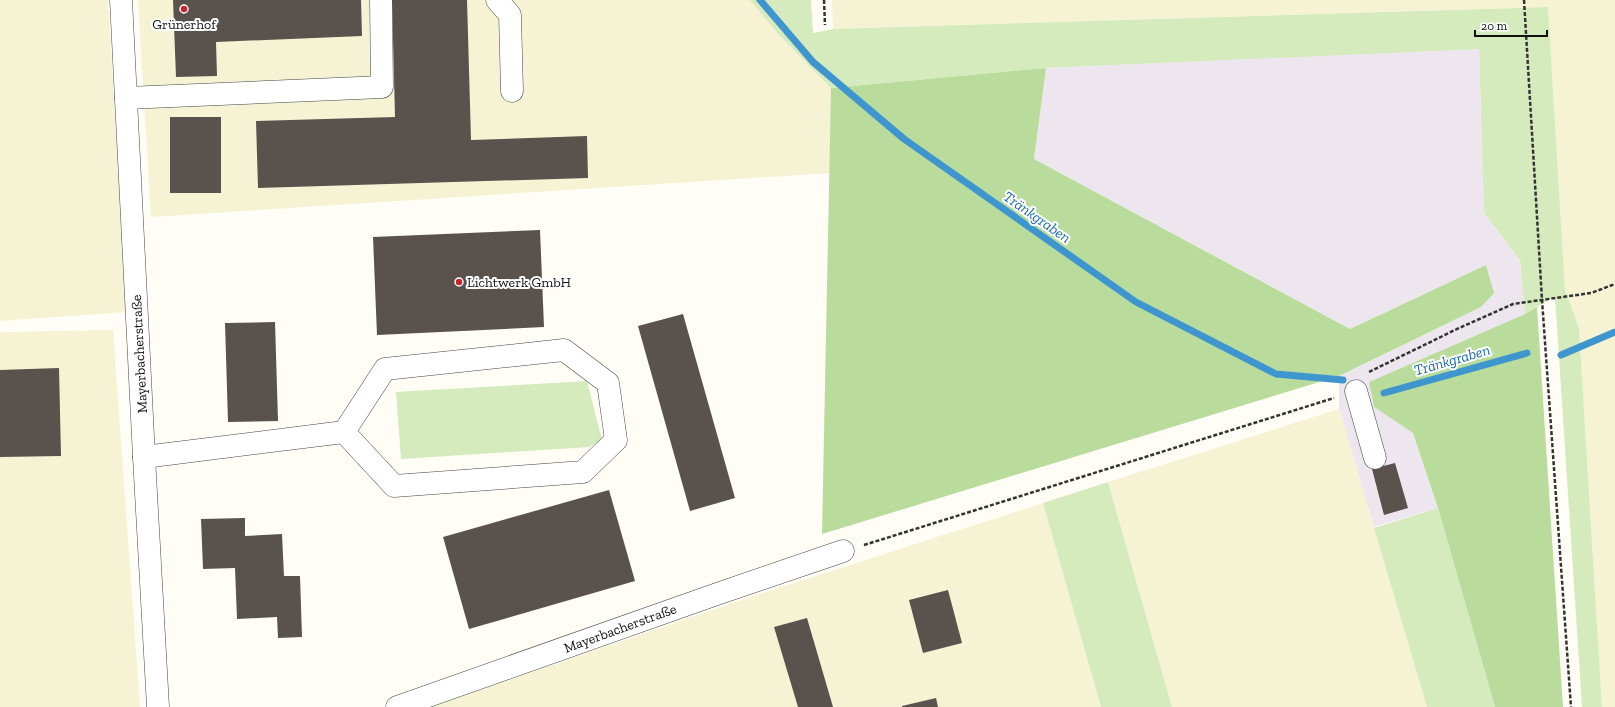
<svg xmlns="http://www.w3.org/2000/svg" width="1615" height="707" viewBox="0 0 1615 707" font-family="'Zilla Slab',serif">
<rect width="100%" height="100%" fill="#fffdf5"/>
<polygon fill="#eee6ef" points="1479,48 1484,213 1520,260 1525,314 1369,382 1374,407 1413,433 1438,508 1374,527 1339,409 1339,376 1481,307 1486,265 1350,329 1034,159 1046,68"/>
<g fill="#f6f3d4">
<polygon points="0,0 108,0 127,312 0,321"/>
<polygon points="138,0 750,0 778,34 831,88 830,173 151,217"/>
<polygon points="832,0 1615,0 1615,707 1602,707 1579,328 1565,290 1548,7 833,29"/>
<polygon points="113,330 140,707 0,707 0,332"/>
<polygon points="1339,409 1427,707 1172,707 1108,482"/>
<polygon points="1043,503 1101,707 430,707 747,598"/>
</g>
<g fill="#d5ebbd">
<polygon points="750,0 811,0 813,33 833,29 1548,7 1565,290 1579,328 1602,707 1582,707 1555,296 1525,314 1520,260 1484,213 1479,49 1046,68 831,88 778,34"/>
<polygon points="587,381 602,440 589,447 401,459 396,392"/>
<polygon points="1108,482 1172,707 1101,707 1043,503"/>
<polygon points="1438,508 1495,707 1427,707 1374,528"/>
</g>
<g fill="#b9dc9c">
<polygon points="1046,68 1034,159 1350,329 1486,265 1494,293 1481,307 1339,376 822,534 831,88"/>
<polygon points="1537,307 1563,707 1495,707 1438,508 1413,433 1374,407 1369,382 1525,314"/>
</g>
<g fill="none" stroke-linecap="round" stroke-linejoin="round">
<g stroke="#3f96cf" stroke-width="7">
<polyline points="760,0 813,62 904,139 1136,302 1276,374 1343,380"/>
<polyline points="1561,355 1615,332"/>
<polyline points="1384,393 1527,353"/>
</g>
</g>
<g fill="#5a524d">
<polygon points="173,0 361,0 362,36 216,42 217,76 176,77"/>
<polygon points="392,0 467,0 471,140 587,136 588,178 258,188 256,121 395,117"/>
<rect x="170" y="117" width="51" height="76"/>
<polygon points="540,230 544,327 377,335 373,237"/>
<polygon points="683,314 735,498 690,511 638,326"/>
<polygon points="275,322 278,421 228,422 225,323"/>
<polygon points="59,368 61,456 0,457 0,370"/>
<polygon points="1395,463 1408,508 1384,515 1372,469"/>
<polygon points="609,490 635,581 469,629 443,537"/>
<polygon points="245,518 245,536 282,534 284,576 300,576 302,637 278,638 277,617 237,619 235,568 203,569 201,519"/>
<polygon points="948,590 962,643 923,653 909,600"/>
<polygon points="807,618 833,707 798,707 774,627"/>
<polygon points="936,698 938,707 902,707 902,706"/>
</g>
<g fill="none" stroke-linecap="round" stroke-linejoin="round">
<g stroke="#444" stroke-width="23">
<g id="minor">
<polyline points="121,0 144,457 158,707"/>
<polyline points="497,0 510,15 512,91"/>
<polyline points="126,98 382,87 381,0"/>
<polyline points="1356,391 1375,458"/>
<polyline points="144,457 344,432 394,486 583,472 616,440 608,383 564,350 385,369 344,432"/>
<polyline points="397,707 717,594 843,551"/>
</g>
</g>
<g stroke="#333" stroke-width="2.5" stroke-dasharray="4 2" stroke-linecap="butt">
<polyline points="824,0 825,25"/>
<polyline points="1524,0 1542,300 1571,707"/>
<polyline points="1369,372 1457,329 1513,304 1591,293 1615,284"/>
<polyline points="864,545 1334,398"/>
</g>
<use href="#minor" stroke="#fff" stroke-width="22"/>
</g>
<g fill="#c4262e" stroke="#fff" stroke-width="1.5">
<circle cx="184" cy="9" r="4"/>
<circle cx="459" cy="282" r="4"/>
</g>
<g text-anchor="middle" stroke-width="4" stroke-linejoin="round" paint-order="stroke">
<g font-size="14" fill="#111" stroke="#fff">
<text x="184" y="29">Grünerhof</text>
<text x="467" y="287" text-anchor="start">Lichtwerk GmbH</text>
</g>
<g font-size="14" fill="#111" stroke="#fff">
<text transform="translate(139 354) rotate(-93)" y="5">Mayerbacherstraße</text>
<text transform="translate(620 628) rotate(-20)" y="5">Mayerbacherstraße</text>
</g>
<g font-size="15" font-style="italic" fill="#1768a6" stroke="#fff">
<text transform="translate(1037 217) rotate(35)" y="5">Tränkgraben</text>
<text transform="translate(1452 360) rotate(-16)" y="5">Tränkgraben</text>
</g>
</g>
<path d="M1475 30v6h72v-6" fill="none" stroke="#111111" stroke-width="2"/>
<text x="1481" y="30" font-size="12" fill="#111111" stroke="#ffffff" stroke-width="3" paint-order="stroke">20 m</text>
</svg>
